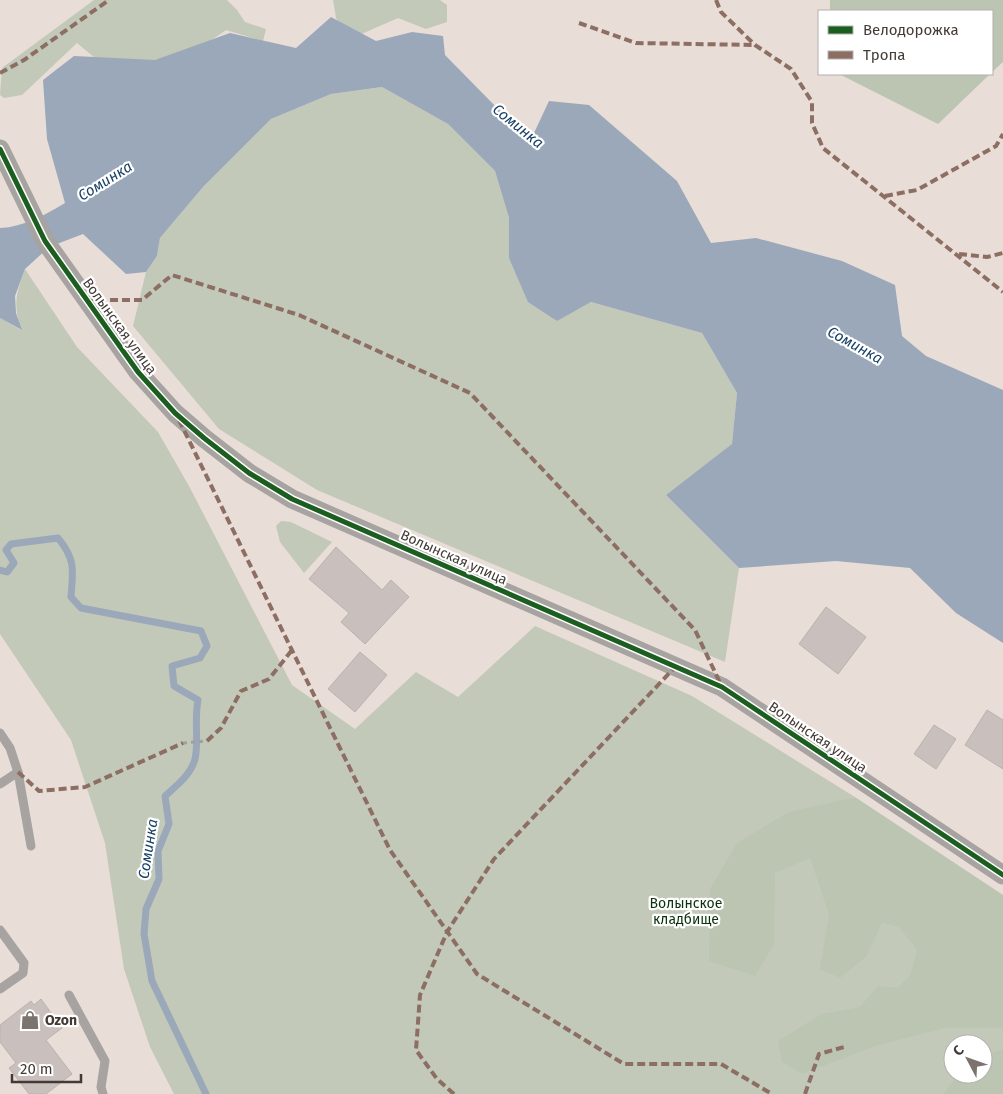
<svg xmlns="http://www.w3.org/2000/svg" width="1003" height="1094" viewBox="0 0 1003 1094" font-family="'Fira Sans',sans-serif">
<rect width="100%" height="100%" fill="#e8ddd7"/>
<g fill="#c2c9b9" fill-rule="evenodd">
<polygon points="94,0 227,0 237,10 245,22 266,29 263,41 226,30 197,50 149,65 95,58 77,43 22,95 4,98 0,95 2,68"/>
<polygon points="333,0 440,0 447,5 447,22 426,29 398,18 350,39 336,18"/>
<polygon points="382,87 448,124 495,171 509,218 509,258 556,321 591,302 702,333 737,393 732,445 666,495 739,568 725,662 317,490 219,429 133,326 146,272 157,256 160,238 203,187 271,119 331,94"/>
<path d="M 25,269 L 77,347 L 158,432 L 189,486 L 292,685 L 355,729 L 416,672 L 458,697 L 535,626 L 692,696 L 855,797 L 847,799 L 1003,904 L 1003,1094 L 174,1094 L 150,1047 L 124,969 L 105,843 L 71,740 L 0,634 L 0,318 L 21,330 C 13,304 16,294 25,269 ZM 953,1044 L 983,1044 L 983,1074 L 953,1074 Z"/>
<polygon points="281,521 291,522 332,542 304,573 280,542 276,526"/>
</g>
<g fill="#bbc5b2">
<polygon points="830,0 1003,0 1003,62 992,72 992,11 830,11"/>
<polygon points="839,74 990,74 938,124"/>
<polygon points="855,797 1003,895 1003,1032 1002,1028 945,1028 875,1046 802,1074 782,1062 778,1041 822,1014 860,1007 878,986 897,988 910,976 917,950 899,927 882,923 866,957 840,978 820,969 829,915 810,858 775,873 774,944 755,976 709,961 710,889 737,843 789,812"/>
<polygon points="1003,1049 1003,1094 943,1094 959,1074 983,1074 983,1056"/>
</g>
<path fill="#9aa8b9" d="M 331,17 L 376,41 L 412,32 L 443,36 L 445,55 L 499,110 L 534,133 L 549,101 L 589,105 L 677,181 L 711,243 L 756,238 L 842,261 L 895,285 L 902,336 L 926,356 L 1003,390 L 1003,643 L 956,613 L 910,568 L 836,561 L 739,568 L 666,495 L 732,444 L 737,393 L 702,333 L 591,302 L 557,321 L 528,302 L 509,258 L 509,218 L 495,171 L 448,124 L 382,87 L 331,94 L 271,119 L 203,187 L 160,238 L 157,256 L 146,272 L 126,274 L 83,234 L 49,247 L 25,269 L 15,296 L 16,313 L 22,330 L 0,318 L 0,228 C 24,227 45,215 65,203 L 47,139 L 43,80 L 74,56 L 155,60 L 230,33 L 296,48 Z"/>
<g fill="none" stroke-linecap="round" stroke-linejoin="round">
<path stroke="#9aa8b9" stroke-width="7" d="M 0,570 L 7,572 L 14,563 L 6,550 L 11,544 L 58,538 C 76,560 73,570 71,597 L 81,608 L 201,631 L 207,646 L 200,658 L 172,666 L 174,686 L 198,700 C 194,720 199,742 195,759 C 191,775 176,786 165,796 L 169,824 L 158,851 L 159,879 L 146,909 L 144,934 L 152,981 L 206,1094"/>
</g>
<g fill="#c9bfbc" stroke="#bbb2ae">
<polygon points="336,547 382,590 391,580 409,597 365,644 341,622 349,613 309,579"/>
<polygon points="826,607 866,637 838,674 799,644"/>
<polygon points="360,652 387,675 355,712 328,689"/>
<polygon points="987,710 1003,720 1003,769 965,745"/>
<polygon points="934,725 956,739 936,769 914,754"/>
<polygon points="41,999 62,1028 46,1040 72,1074 46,1094 29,1094 9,1068 16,1063 0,1042 0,1025 31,1001 34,1005"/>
</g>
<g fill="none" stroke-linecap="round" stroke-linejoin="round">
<polyline stroke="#a39f9c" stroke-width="3" stroke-dasharray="4 4" stroke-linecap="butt" points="183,743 207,741"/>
<g stroke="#a7a3a0" stroke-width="9">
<polyline points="0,733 10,748 18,772 0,784"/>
<polyline points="18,772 31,846"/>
<polyline points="0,930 24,963 23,973 0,989"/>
<polyline points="69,995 105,1061 101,1087 103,1094"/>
</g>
<polyline stroke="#a7a3a0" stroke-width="19" points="0,149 45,241 138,372 175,413 204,438 249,473 292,499 722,687 1003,875"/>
<g stroke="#8d6e63" stroke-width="4" stroke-dasharray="8 4" stroke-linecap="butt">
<polyline points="716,0 721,12 755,45 791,69 812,102 812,123 823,148 1003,292"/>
<polyline points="579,23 636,43 755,45"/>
<polyline points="0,73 24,60 109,0"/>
<polyline points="885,196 917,190 996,146 1003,134"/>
<polyline points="959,254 987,257 1003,253"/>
<polyline points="86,300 142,300 172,275 299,315 470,393 695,630 722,687"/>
<polyline points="179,420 390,850 477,974 624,1064 721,1064 772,1094"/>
<polyline points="207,741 221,728 241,691 269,679 292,650"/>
<polyline points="18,772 39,791 85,787 183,743"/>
<polyline points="454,1094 437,1079 416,1050 420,995 447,932 494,859 676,666"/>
<polyline points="805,1094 819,1054 844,1047"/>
</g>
<g stroke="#fff" stroke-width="8">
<polyline id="cycleway" points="0,149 45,241 138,372 175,413 204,438 249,473 292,499 722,687 1003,875"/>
</g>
<use href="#cycleway" stroke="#1b5e20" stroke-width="5"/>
</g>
<defs>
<g id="shop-bare" transform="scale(1.5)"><path d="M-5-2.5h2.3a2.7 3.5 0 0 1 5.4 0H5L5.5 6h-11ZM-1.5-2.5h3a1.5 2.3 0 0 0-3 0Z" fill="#7d736e" stroke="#fff" stroke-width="2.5" paint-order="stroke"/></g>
</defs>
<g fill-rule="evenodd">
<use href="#shop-bare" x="30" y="1020"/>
</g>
<g text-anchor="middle" stroke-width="4.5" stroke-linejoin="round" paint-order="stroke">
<g font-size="14" fill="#433a36" stroke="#fff">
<text transform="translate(120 326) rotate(54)" y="5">Волынская улица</text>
<text transform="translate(454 557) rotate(24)" y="5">Волынская улица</text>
<text transform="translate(818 737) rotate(34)" y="5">Волынская улица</text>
</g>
<g font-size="14" fill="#09320b" stroke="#fff">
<text x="686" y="908">Волынское<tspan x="686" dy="16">кладбище</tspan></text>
</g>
<g font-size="14" font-weight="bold" fill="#433a36" stroke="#fff" text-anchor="start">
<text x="45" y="1025">Ozon</text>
</g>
<g font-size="15" font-style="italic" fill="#184167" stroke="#fff">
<text transform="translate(518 126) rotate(39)" y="5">Соминка</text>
<text transform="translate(105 181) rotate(-32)" y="5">Соминка</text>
<text transform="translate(855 345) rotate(29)" y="5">Соминка</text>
<text transform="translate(148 849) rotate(-81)" y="5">Соминка</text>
</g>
</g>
<rect x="818" y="10" width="175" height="65" fill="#ffffff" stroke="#b4b0af"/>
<rect x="828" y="26" width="25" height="8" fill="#1b5e20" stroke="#b4b0af"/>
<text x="863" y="35" font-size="15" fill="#433a36">Велодорожка</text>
<rect x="828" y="51" width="25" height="8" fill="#8d6e63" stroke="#b4b0af"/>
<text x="863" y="60" font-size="15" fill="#433a36">Тропа</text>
<g transform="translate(968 1059) rotate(311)"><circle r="24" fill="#ffffff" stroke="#b4b0af"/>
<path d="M0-4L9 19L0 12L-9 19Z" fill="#7d736e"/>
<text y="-8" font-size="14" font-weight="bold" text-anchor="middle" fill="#433a36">С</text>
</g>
<path d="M12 1074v8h69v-8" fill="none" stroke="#433a36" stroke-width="2.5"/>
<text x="20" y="1074" font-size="15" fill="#433a36" stroke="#ffffff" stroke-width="4" paint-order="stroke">20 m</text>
</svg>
